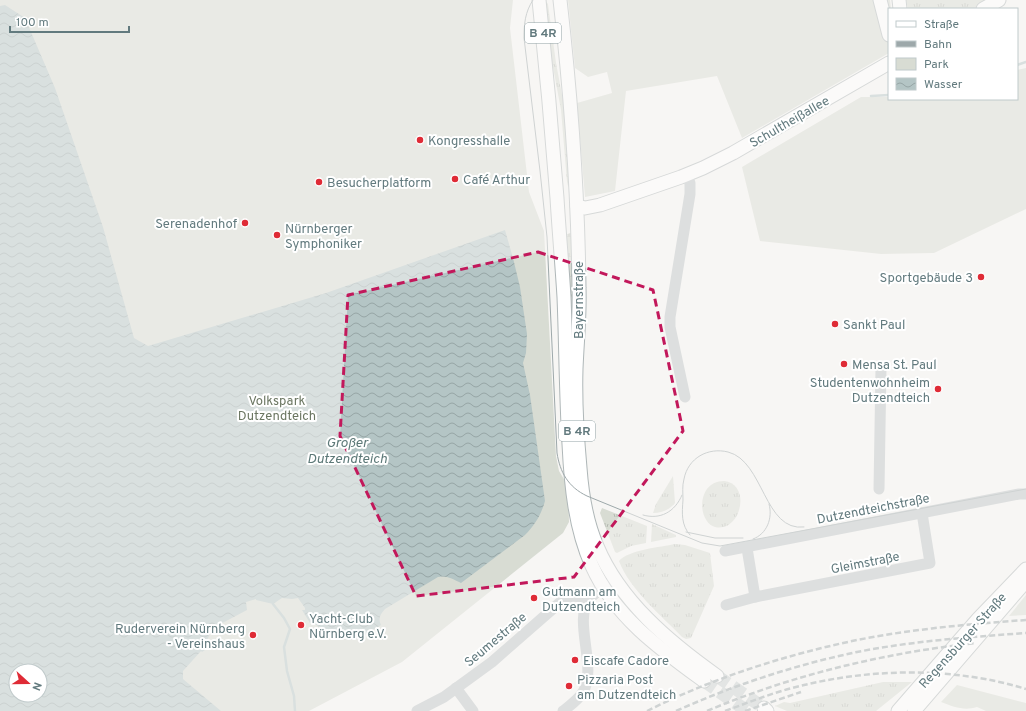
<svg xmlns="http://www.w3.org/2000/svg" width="1026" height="711" viewBox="0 0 1026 711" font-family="Overpass,sans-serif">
<defs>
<pattern id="grass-tufts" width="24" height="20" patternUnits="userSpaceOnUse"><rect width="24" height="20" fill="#d8dcd3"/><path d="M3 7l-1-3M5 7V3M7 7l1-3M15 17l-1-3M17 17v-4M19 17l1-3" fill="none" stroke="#b3b7b0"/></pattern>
<pattern id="water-waves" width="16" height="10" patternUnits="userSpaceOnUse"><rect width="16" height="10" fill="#b4c5c5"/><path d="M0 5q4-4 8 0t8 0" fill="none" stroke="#96a5a5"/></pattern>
</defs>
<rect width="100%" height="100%" fill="#f7f6f4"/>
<g fill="url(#grass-tufts)">
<polygon points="545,0 548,4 556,63 567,121 571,188 568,186 567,182 561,110 552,62 544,5"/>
<polygon points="906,0 988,0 973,9 908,9"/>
<polygon points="574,232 572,365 564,235"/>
<path d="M 673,476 L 675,503 C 669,510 662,513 653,513 L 656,504 Z"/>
<path d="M 724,481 C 752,484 741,533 715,527 C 697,522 696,481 724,481 Z"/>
<polygon points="602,508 647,526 646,543 631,546 617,553 615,552 600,513"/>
<polygon points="652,524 676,535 676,537 651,542"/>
<path d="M 675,544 L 685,545 L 710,553 L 714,586 L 691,638 L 686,639 L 682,637 C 661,615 630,590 619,561 C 628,550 661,547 675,544 Z"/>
<polygon points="883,682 912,682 876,711 787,711 775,706 784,702 790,703"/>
</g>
<g fill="#d8dcd3" fill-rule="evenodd">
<path d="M 0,0 L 513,0 L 510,28 L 529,192 L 544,231 L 556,456 L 559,471 L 568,486 L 569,522 L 563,533 L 402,662 L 309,711 L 0,711 ZM 16,671 L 40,671 L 40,695 L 16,695 Z"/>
<polygon points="568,0 890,0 891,9 889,9 889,53 742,138 717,76 626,91 615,191 585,197 577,103 612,93 607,72 588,77 575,68"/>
<polygon points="1026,68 1026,209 934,253 881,254 760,241 742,167 861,97 889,97 889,99 1017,99 1017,70"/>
<polygon points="1026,595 1026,615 1009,616"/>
<path d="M 957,685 L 1026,703 L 1026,711 L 986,711 L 977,707 C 964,711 954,707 941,702 Z"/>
</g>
<path fill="url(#water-waves)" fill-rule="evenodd" d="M 5,5 L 25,18 L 55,88 L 103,227 L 134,338 L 148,346 L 326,293 L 505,230 L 513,258 L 520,287 L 527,334 L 526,353 L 523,363 L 530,395 L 545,501 C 541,515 535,525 525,535 L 461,583 C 453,579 446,575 438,577 L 385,609 C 380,615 378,618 381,625 C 374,629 363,637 356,639 C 345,641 320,629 312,622 L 310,623 L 302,610 L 305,610 L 305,608 L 298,598 L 292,599 L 282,598 L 273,604 L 256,600 L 256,599 L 246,602 L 247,610 L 213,628 L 203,648 L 205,650 L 202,652 L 201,651 L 183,671 L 183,679 L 221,711 L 0,711 L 0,6 ZM 16,671 L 40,671 L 40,695 L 16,695 Z"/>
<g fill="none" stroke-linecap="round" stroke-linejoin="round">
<g stroke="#b4c5c5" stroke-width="2.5">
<polyline points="1017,65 1026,62"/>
<polyline points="871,96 889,95"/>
<polyline points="273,604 284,618 290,629 284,647 287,671 294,696 295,711"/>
</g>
<g stroke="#cad1d1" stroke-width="13" stroke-dasharray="13 6" stroke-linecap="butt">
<polyline points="717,676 764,708"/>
<polyline points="704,681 747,711"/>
</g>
<g stroke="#afb7b8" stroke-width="15">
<g id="major">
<path d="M 539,0 C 546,66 552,132 557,198 C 559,231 562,264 564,297 C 566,346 566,395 569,444 C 571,485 575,528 592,566 C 615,617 660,649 704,681"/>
<path d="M 560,0 C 571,96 578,192 579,288 C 580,315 577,342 576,369 C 575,402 577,435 580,468 C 582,495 586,521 597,546 C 620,601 669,642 717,676"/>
<polyline points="880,0 889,35"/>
<polyline points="899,0 900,9"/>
<polyline points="983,9 999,0"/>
<polyline points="577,206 585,208 600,205 681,177 703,168 733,153 889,63"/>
<polyline points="764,708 767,711"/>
<polyline points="898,711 978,619 1026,569"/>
<polyline points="914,711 1026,581"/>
</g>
</g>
<g stroke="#bdc4c6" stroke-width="11">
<polyline points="685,397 670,327 670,317 690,194 690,183 686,175"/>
<polyline points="879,489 881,368"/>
<polyline points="747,548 755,597 930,563 922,513"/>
<polyline points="725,551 1019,494 1026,494"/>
<polyline points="726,605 755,597"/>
<polyline points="456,688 473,711"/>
<polyline points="417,711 444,697 492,662 564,599 572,596 590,598"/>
<path d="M 563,711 C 571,705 578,700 583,692 C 598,667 572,620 590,598 C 596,592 603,588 610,584"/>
</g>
<use href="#major" stroke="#fff" stroke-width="13"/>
<g stroke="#9da8aa" stroke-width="1">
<path d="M 533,0 C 525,12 524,24 524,38 L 540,171 L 547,237 L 557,453 C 560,472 568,487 587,496 L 702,543 L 720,546 L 1026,489"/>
<path d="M 643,515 C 660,520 675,512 682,495"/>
<polyline points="686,532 715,538 743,538"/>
<path d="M 690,535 C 681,525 682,513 683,500 C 683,493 682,486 684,479 C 688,458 708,447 728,452 C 764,461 764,532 804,527"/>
<path d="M 753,539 C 767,534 773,518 769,504"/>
</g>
<g stroke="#9da8aa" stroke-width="2.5" stroke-dasharray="6 3" stroke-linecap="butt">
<path d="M 647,711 C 713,678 785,655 857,640 C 913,629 969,624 1026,620"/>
<path d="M 676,711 C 734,685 795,665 857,652 C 913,641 970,637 1026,633"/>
<path d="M 707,711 C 792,675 884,653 976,643"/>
<path d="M 725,711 C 750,702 774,692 800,686 C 872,668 955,667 1026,689"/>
<polyline points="745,711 801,692"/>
</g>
</g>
<path d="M0 0H1026V711H0ZM 538,252 L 653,290 L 683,431 L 574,577 L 416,596 L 340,436 L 348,295 Z" fill="#f7f6f4" fill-opacity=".55" fill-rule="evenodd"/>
<path fill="none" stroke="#c2185b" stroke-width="3" stroke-dasharray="8 5" stroke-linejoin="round" d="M 538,252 L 653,290 L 683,431 L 574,577 L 416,596 L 340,436 L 348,295 Z"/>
<g fill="#df2b36" stroke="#fff" stroke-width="1.5">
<circle cx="420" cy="140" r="4"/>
<circle cx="455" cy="179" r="4"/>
<circle cx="319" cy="182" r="4"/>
<circle cx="245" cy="223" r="4"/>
<circle cx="277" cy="235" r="4"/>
<circle cx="981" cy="277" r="4"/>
<circle cx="835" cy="324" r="4"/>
<circle cx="844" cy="364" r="4"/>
<circle cx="938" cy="389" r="4"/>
<circle cx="534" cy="598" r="4"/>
<circle cx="301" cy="625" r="4"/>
<circle cx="253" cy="635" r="4"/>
<circle cx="575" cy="660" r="4"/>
<circle cx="569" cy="686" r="4"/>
</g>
<g text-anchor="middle" stroke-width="4" stroke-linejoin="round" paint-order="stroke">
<g fill="#fff" stroke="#91a2a5" stroke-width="1">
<rect x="525" y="23" width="36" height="20" rx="3"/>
<rect x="559" y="421" width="36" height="20" rx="3"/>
</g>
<g font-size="12" font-weight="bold" fill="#627a7e">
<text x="543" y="37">B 4R</text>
<text x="577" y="435">B 4R</text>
</g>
<g font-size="13" fill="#627a7e" stroke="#fff">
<text transform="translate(789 121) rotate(-30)" y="5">Schultheißallee</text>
<text transform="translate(578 300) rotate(-90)" y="5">Bayernstraße</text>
<text transform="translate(873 508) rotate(-11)" y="5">Dutzendteichstraße</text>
<text transform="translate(865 562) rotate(-11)" y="5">Gleimstraße</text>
<text transform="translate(495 639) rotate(-40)" y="5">Seumestraße</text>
<text transform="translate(962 640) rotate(-48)" y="5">Regensburger Straße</text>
</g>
<g font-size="13" fill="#627a7e" stroke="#fff" text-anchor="start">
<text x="428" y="145">Kongresshalle</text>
<text x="463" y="184">Café Arthur</text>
<text x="327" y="187">Besucherplatform</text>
<text x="237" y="228" text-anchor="end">Serenadenhof</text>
<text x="285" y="233">Nürnberger<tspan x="285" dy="15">Symphoniker</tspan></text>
<text x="973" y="282" text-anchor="end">Sportgebäude 3</text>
<text x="843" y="329">Sankt Paul</text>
<text x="852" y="369">Mensa St. Paul</text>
<text x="930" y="387" text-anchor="end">Studentenwohnheim<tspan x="930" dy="15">Dutzendteich</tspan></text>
<text x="542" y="596">Gutmann am<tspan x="542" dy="15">Dutzendteich</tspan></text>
<text x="309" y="623">Yacht-Club<tspan x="309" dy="15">Nürnberg e.V.</tspan></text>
<text x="245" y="633" text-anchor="end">Ruderverein Nürnberg<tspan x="245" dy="15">- Vereinshaus</tspan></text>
<text x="583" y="665">Eiscafe Cadore</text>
<text x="577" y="684">Pizzaria Post<tspan x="577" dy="15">am Dutzendteich</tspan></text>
</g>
<g font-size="13" fill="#6b7661" stroke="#fff">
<text x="277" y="405">Volkspark<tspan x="277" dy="15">Dutzendteich</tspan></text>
</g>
<g font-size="14" font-style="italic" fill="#5d7978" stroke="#fff">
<text x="347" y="447">Großer<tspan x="347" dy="16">Dutzendteich</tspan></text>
</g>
</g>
<rect x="888" y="8" width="130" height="92" fill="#ffffff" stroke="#c0cacb"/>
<rect x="896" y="21" width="20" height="6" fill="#ffffff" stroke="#c0cacb"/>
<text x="924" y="28" font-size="12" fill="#627a7e">Straße</text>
<rect x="896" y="41" width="20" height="6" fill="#9da8aa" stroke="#c0cacb"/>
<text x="924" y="48" font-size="12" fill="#627a7e">Bahn</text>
<rect x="896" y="58" width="20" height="12" fill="#d8dcd3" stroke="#c0cacb"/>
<text x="924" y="68" font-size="12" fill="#627a7e">Park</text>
<rect x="896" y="78" width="20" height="12" fill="url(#water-waves)" stroke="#c0cacb"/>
<text x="924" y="88" font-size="12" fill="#627a7e">Wasser</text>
<g transform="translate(28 683) rotate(111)"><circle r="19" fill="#ffffff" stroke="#c0cacb"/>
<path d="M0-3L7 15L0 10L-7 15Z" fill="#df2b36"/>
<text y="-6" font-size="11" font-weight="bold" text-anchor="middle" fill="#627a7e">N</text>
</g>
<path d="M10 26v6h119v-6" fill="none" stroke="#627a7e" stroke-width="2"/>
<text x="16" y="26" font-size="12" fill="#627a7e" stroke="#ffffff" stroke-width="3" paint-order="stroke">100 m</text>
</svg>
